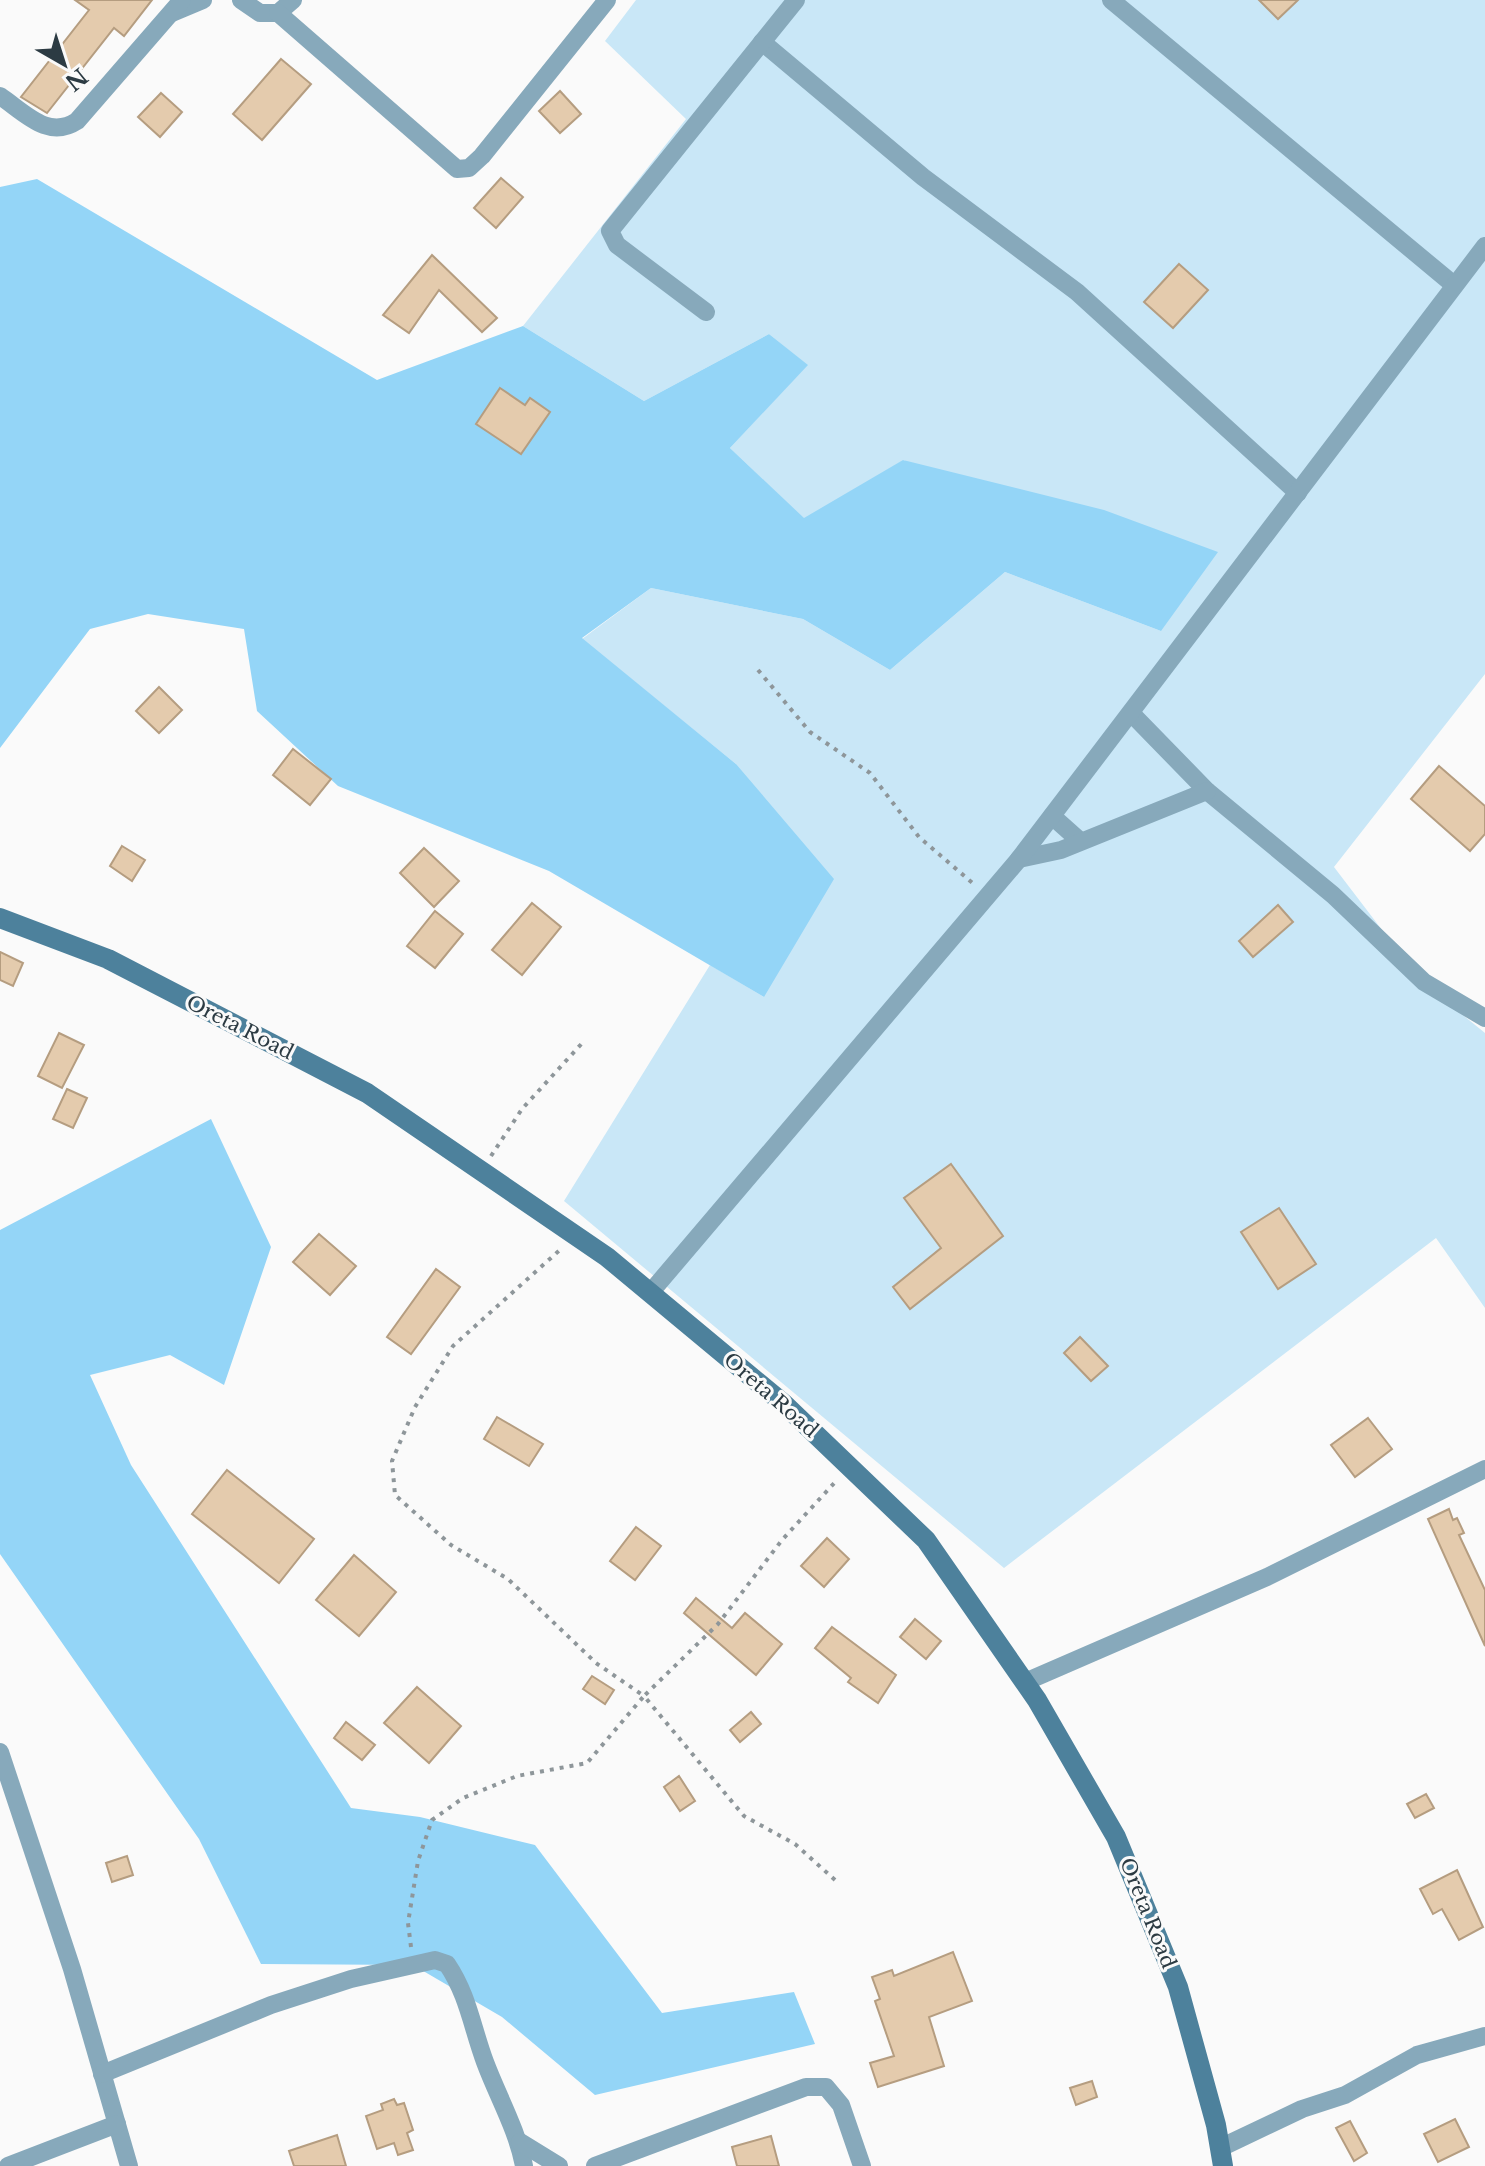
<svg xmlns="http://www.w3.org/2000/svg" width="1485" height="2166" viewBox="0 0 1485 2166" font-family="'Libre Baskerville',serif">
<rect width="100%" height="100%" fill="#fafafa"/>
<polygon fill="#c9e7f7" points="636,0 1485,0 1485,674 1334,867 1421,981 1485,1033 1485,1308 1436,1238 1004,1568 564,1201 710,965 764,997 736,764 582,639 651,588 803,619 890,670 1005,572 1161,631 904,460 804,519 730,448 807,365 769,334 644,401 523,326 686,119 605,41"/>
<g fill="#94d5f7">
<polygon points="37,179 377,380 523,326 644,401 769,334 808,365 730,448 804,518 903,460 1104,510 1218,552 1161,631 1005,572 890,670 803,619 651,588 582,638 736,764 834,879 764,997 549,871 338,786 257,711 244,629 148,614 90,629 0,748 0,187"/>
<polygon points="211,1119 271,1247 224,1385 170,1355 90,1375 131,1465 351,1808 420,1817 535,1845 662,2013 794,1992 815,2044 595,2095 502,2017 413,1965 261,1964 199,1839 0,1554 0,1230"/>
</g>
<g fill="#e4cbad" stroke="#b59d80" stroke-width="2">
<polygon points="75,0 152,0 124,36 114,28 47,113 21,97 89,10"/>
<polygon points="1259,0 1298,0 1278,19"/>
<polygon points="281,59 311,84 262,140 233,114"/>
<polygon points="560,91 581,114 560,133 539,111"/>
<polygon points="161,93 182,112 160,137 138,117"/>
<polygon points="501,178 523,197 496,228 474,208"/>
<polygon points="432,255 497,318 482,332 439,290 409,333 383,315"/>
<polygon points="1179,264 1208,290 1173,328 1144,302"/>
<polygon points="500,388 525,405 530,398 550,412 521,454 476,424"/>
<polygon points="159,687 182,710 159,733 136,711"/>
<polygon points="293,749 331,779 310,805 273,775"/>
<polygon points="1439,766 1485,806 1485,834 1470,851 1411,799"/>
<polygon points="122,846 145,860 132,881 110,866"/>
<polygon points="424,848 459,881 434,907 400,873"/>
<polygon points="532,903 561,927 522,975 492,950"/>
<polygon points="1278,905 1293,922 1253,957 1239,941"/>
<polygon points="435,911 463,934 435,968 407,946"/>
<polygon points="0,952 23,963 13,986 0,980"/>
<polygon points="59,1033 84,1045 62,1088 38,1076"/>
<polygon points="67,1089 87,1098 73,1128 53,1119"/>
<polygon points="951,1164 1003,1236 910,1309 893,1287 941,1248 904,1198"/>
<polygon points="1279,1208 1316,1264 1278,1289 1241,1232"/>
<polygon points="319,1234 356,1266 330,1295 293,1262"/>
<polygon points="436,1269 460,1287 411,1354 387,1337"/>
<polygon points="1080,1337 1108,1366 1091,1381 1064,1353"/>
<polygon points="497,1417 543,1444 529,1466 484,1439"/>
<polygon points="1368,1418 1392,1449 1355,1477 1331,1445"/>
<polygon points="227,1470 314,1539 279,1583 192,1514"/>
<polygon points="1449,1509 1453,1520 1457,1518 1464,1533 1459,1535 1485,1590 1485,1646 1428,1519"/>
<polygon points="636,1527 661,1546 635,1580 610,1561"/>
<polygon points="827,1538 849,1559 824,1587 801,1566"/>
<polygon points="354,1555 396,1592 359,1636 316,1600"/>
<polygon points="696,1598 732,1628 745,1613 782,1644 756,1675 684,1613"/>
<polygon points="915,1619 941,1641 926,1659 900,1637"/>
<polygon points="832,1627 896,1675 878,1703 848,1682 851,1678 815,1648"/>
<polygon points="592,1676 614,1690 605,1704 583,1689"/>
<polygon points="417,1687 461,1726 429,1763 384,1723"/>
<polygon points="751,1712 761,1724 740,1742 730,1730"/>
<polygon points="346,1722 375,1745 362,1760 334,1738"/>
<polygon points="679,1776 695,1801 680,1811 664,1787"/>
<polygon points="1426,1794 1434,1808 1415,1818 1407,1804"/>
<polygon points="127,1856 133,1875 112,1882 106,1863"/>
<polygon points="1457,1870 1483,1927 1459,1940 1442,1909 1433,1914 1420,1889"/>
<polygon points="953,1952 972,2001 929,2017 944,2066 878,2087 870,2063 894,2056 875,2001 880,1999 872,1977 892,1970 894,1976"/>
<polygon points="1092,2081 1097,2097 1076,2105 1070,2088"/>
<polygon points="394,2099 397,2105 404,2103 413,2130 407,2133 413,2150 398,2155 394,2143 377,2149 366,2116 383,2110 381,2104"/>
<polygon points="1455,2119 1469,2147 1438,2162 1424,2134"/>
<polygon points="1350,2121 1367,2153 1354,2161 1336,2128"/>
<polygon points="337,2135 346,2166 294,2166 289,2151"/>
<polygon points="771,2136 779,2166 737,2166 732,2147"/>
</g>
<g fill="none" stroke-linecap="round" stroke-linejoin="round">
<g stroke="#8e969a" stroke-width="4" stroke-dasharray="4 6" stroke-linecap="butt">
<polyline points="758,670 810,732 870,773 919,837 976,886"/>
<polyline points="491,1156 522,1109 585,1040"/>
<polyline points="835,1880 795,1844 744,1816 644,1696 718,1624 782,1540 837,1480"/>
<polyline points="411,1947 408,1923 418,1861 432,1820 463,1798 517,1776 587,1763 644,1696 596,1663 508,1579 451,1545 395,1495 392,1461 415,1407 453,1346 562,1248"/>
</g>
<g stroke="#87a9bb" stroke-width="18">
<polyline points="241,0 260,13 278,13 293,0"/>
<polyline points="1111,0 1454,285"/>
<polyline points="172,13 203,0"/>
<polyline points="278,13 457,169 469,168 482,156 607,0"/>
<polyline points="762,42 923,177 1077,292 1298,493"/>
<path d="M 0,96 C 25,113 48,140 77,121 L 182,0"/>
<polyline points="706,312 617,245 610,231 796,0"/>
<polyline points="1131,713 1207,791 1333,895 1424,982 1485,1018"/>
<polyline points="1052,816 1080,841"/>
<polyline points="1019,859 1061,850 1207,791"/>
<polyline points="650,1293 1019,859 1485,246"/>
<polyline points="1025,1682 1267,1577 1485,1469"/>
<polyline points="0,1752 72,1969 129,2166"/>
<path d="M 102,2074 L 271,2005 L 351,1979 L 435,1960 L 447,1964 C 468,1995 472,2027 485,2062 C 498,2097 517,2129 524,2166"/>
<polyline points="520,2142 559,2166"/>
<polyline points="1220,2148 1302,2109 1345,2095 1417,2055 1485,2036"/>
<polyline points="8,2166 117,2124"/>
<polyline points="595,2166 806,2087 826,2087 841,2105 862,2166"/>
</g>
<polyline stroke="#4d819c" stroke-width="20" points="0,918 108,959 367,1093 607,1257 784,1404 926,1540 1037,1700 1116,1837 1178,1987 1216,2125 1223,2166"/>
</g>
<g text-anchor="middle" stroke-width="6" stroke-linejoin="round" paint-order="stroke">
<g font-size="20" fill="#2c3b43" stroke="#fafafa">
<text transform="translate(240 1027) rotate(27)" y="7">Oreta Road</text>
<text transform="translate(771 1395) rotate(41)" y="7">Oreta Road</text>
<text transform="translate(1148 1913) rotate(68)" y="7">Oreta Road</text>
</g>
</g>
<g transform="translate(64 64) rotate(141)" stroke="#fafafa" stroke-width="6" paint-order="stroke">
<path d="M0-6L14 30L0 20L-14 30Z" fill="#2c3b43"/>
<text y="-12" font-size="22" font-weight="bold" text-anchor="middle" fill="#2c3b43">N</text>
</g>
</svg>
